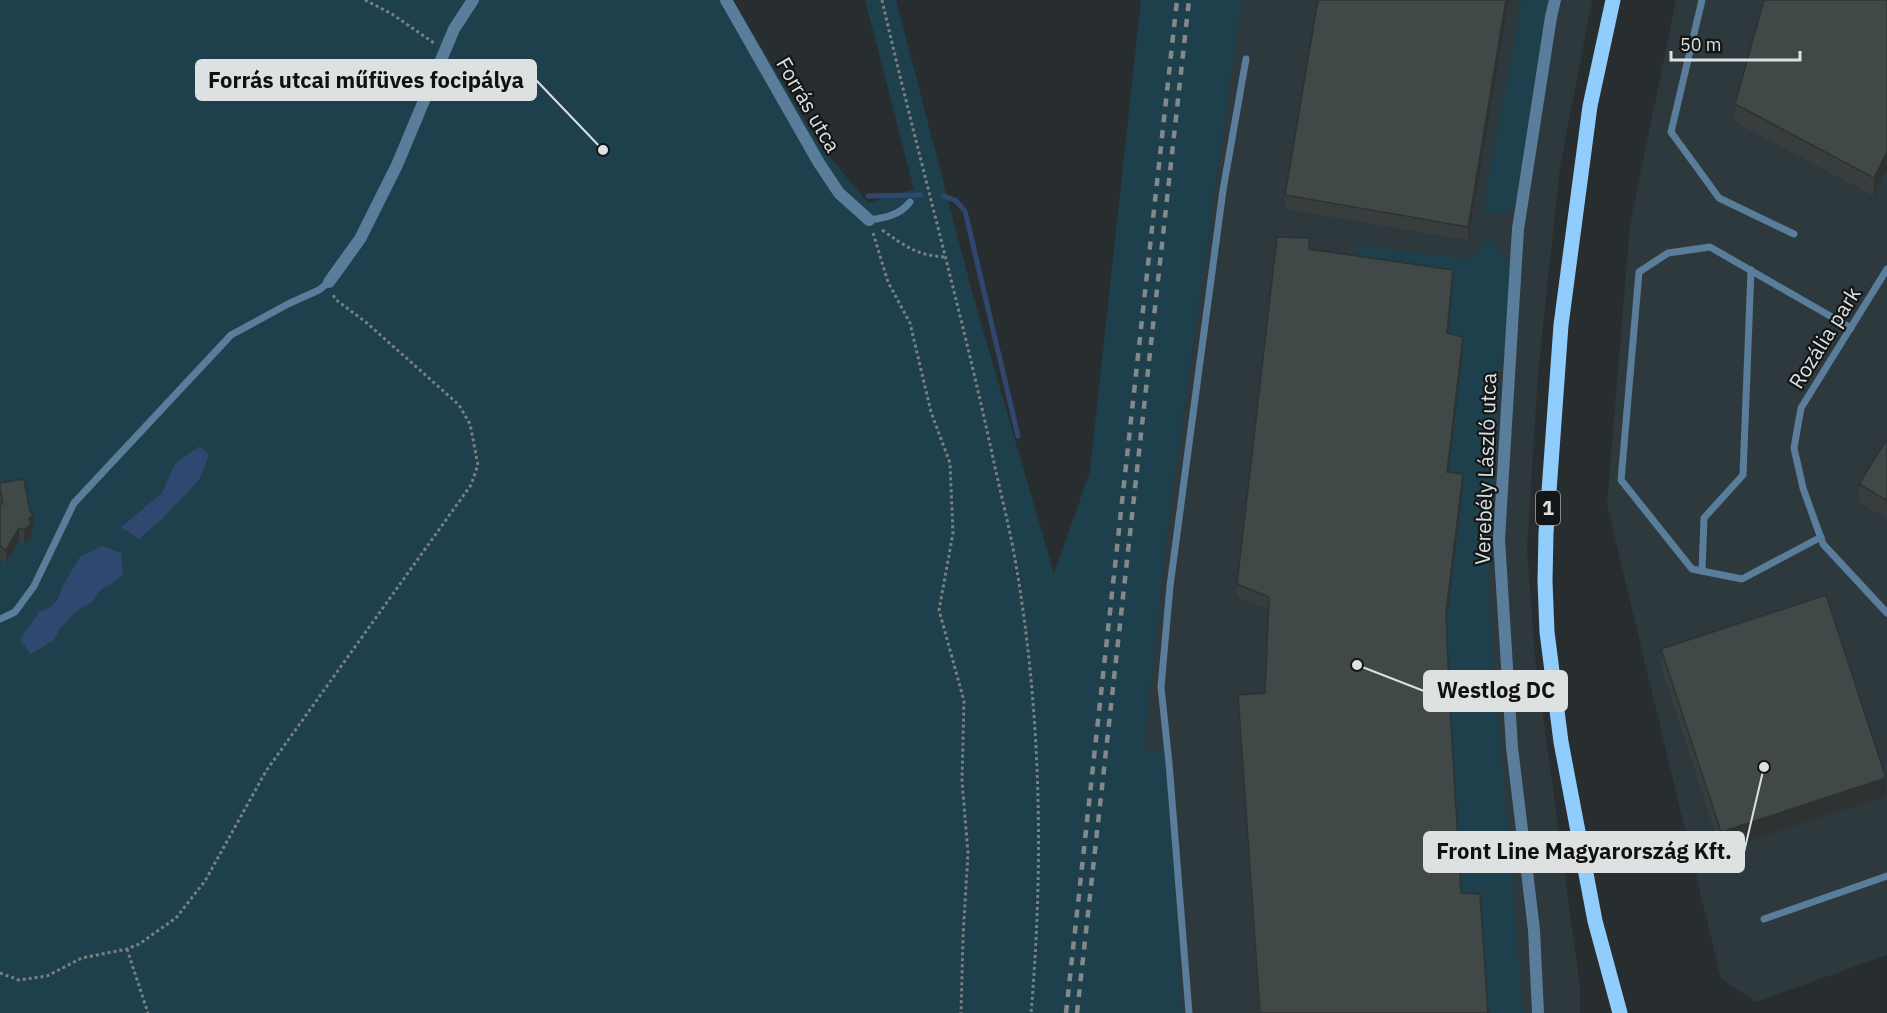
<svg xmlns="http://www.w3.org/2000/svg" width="1887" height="1013" viewBox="0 0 1887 1013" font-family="'IBM Plex Sans',sans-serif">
<rect width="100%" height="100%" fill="#282e30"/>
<g fill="#2d393d">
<polygon points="1242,0 1592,0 1560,167 1538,373 1527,549 1535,657 1580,987 1580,1013 1139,1013 1144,749 1171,502"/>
<polygon points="1676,0 1887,0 1887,955 1756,1002 1721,979 1607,505 1630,225"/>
</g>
<g fill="#1d404c">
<polygon points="0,0 733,0 819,144 868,203 914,189 865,0 896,0 972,292 1054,574 1090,471 1141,0 1242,0 1171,502 1144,749 1165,751 1183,1013 0,1013"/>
<path d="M 1522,0 L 1559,0 L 1522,199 C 1509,214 1502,216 1483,211 Z"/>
<polygon points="1489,238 1504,255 1514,276 1500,373 1489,604 1523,1013 1487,1013 1461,907 1449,704 1446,626 1463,488 1447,485 1362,270 1355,245 1469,259"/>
</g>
<g fill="#30476f">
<polygon points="200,446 209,455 199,480 163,518 139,539 121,527 162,493 175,464"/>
<polygon points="102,546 121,553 123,575 101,590 92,602 78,610 60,628 54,640 31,654 20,640 39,612 51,607 58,599 63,585 80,557"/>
</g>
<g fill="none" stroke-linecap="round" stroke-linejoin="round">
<g stroke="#30476f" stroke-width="5">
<polyline points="868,196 921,195"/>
<polyline points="943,196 955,200 965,211 1018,436"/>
</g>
<g stroke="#7a7f81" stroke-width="3" stroke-dasharray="3 3" stroke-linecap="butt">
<polyline points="365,0 392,14 434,43"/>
<path d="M 882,0 C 917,153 960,304 993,458 C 1000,491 1009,525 1015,559 C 1041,709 1044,862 1031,1013"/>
<path d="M 882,230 C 905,246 918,256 946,257"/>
<polyline points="873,233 888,282 910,323 931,412 950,463 953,533 939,610 964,701 962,781 968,853 963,937 961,1013"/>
<polyline points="127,949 148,1013"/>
<polyline points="0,973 19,980 47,976 82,958 127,949 139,944 176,918 205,881 266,771 471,485 478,465 470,424 459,405 367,323 335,299 333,294"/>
</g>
<g stroke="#597d9a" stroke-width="7">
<polyline points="1702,0 1671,132 1719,198 1794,234"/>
<path d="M 869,220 C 885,218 900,215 910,202"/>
<polyline points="1887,269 1801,408 1794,448 1803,488 1823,544 1887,613"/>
<polyline points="1821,537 1742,579 1692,569 1621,480 1639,272 1668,253 1710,247 1851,328"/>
<polyline points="1702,571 1704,518 1743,475 1751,270"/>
<polyline points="0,619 15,612 34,586 74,503 231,335 288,304 319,290 329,282"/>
<polyline points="1764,919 1887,876"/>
<polyline points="1189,1013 1169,763 1161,687 1170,586 1223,190 1246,59"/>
</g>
<g stroke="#597d9a" stroke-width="12">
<polyline points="726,0 819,163 839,193 869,220"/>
<polyline points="329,282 360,239 397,165 454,29 473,0"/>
<polyline points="1538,1013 1534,930 1512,747 1499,539 1518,229 1551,17 1555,0"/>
</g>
<polyline stroke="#90cdfc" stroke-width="15" points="1613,0 1590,106 1561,325 1546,533 1545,581 1547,632 1561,742 1595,921 1620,1013"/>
<g stroke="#838889" stroke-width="4.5" stroke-dasharray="8 8" stroke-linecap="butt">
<polyline points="1066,1013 1177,0"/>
<polyline points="1077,1013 1189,0"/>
</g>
</g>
<g fill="#383e3e">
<polygon points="1509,0 1468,240 1285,209 1285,195"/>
<polygon points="1887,0 1887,170 1874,196 1735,122 1735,104"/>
<polygon points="1309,249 1453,284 1448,333 1463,350 1448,472 1463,487 1446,623 1449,690 1461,893 1488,1013 1259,1013 1238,709 1238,695 1265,693 1269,610 1237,597 1237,584"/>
<polygon points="1887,439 1887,519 1859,502 1859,484"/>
<polygon points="0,483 33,528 31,530 31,538 24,543 19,541 6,563 0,560"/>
<polygon points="1661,649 1886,796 1721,850 1661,667"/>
</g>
<g fill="#2e3232">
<polygon points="1506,0 1509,0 1468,240 1468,227"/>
<polygon points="1887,152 1887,170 1874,196 1874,178"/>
<polygon points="1453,270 1453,284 1447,347 1447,333"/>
<polygon points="1463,337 1463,350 1447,485 1447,472"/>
<polygon points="1463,474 1463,487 1446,626 1446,613"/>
<polygon points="33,515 33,528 31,530 31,538 24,543 24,530 29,519"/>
<polygon points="19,528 19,541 6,563 6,550"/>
<polygon points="1886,778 1886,796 1721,850 1721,832"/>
</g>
<g fill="#414848" stroke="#2e3232" stroke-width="1.5">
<polygon points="1318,0 1506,0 1468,227 1285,195"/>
<polygon points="1764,0 1887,0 1887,152 1874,178 1735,104"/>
<polygon points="1277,237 1309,238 1309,249 1453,270 1447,333 1463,337 1447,472 1463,474 1446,613 1449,690 1461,893 1480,894 1488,1013 1260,1013 1238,695 1265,693 1269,597 1237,584"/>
<polygon points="1887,439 1887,501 1859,484"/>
<polygon points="24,479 30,511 33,515 29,519 31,524 24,530 19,528 6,550 0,546 0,503 3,504 0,490 0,483"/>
<polygon points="1826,595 1886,778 1721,832 1661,649"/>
</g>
<g text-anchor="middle" stroke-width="4.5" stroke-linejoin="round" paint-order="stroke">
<rect fill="#131516" stroke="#a0a4a5" stroke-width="1.5" x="1536" y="491" width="24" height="34" rx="4.5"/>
<g font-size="20" font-weight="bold" fill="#dde1e2">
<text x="1548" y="515">1</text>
</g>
<g font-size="21" fill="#dde1e2" stroke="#131516">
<text transform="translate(808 105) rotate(60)" y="7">Forrás utca</text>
<text transform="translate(1825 338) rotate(-58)" y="7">Rozália park</text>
<text transform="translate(1486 469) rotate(-88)" y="7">Verebély László utca</text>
</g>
</g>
<path fill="none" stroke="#dde1e2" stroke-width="2" d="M603 150L536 80M1357 665L1424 691M1764 767L1744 852"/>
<g fill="#dde1e2" stroke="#131516" stroke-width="2">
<circle cx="603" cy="150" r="6"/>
<circle cx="1357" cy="665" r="6"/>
<circle cx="1764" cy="767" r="6"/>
</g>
<g fill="#dde1e2" stroke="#dde1e2" stroke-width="2">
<rect x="196" y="60" width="340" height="40" rx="6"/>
<rect x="1424" y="671" width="143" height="40" rx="6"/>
<rect x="1424" y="832" width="320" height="40" rx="6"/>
</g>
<g font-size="22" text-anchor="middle" font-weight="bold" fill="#111">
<text x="366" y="88">Forrás utcai műfüves focipálya</text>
<text x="1496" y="698">Westlog DC</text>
<text x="1584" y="859">Front Line Magyarország Kft.</text>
</g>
<path d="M1671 51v9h129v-9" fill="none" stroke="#dde1e2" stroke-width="3"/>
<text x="1680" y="51" font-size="18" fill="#dde1e2" stroke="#131516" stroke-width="4.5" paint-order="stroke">50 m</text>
</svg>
